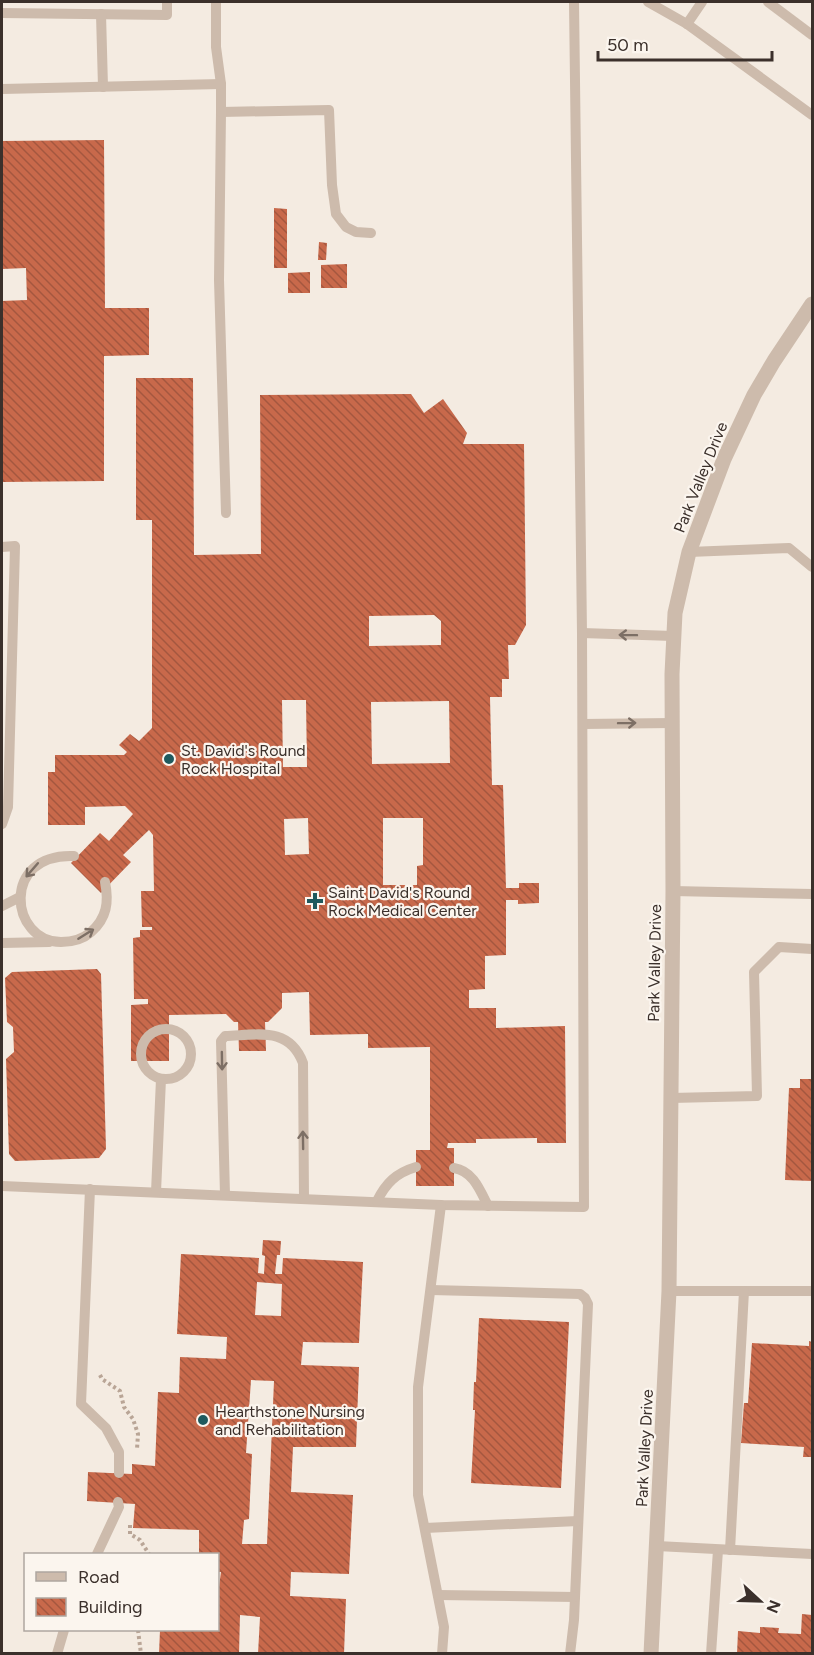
<svg xmlns="http://www.w3.org/2000/svg" width="814" height="1655" viewBox="0 0 814 1655" font-family="Figtree,sans-serif">
<defs>
<pattern id="building-back-hatch" width="6" height="6" patternUnits="userSpaceOnUse" patternTransform="scale(1.5)"><rect width="6" height="6" fill="#c8694b"/><path d="M-1 5l2 2M0 0l6 6M5-1l2 2" fill="none" stroke="#a4573f"/></pattern>
</defs>
<rect width="100%" height="100%" fill="#f4ebe1"/>
<g fill="url(#building-back-hatch)" fill-rule="evenodd">
<polygon points="104,140 105,308 149,308 149,355 104,356 104,481 2,482 2,301 27,300 26,268 2,269 2,141"/>
<polygon points="274,208 287,209 287,268 274,268"/>
<polygon points="319,242 327,243 326,260 318,260"/>
<polygon points="347,264 347,288 321,288 321,265"/>
<polygon points="310,272 310,293 288,293 288,273"/>
<path d="M 136,378 L 193,378 L 194,555 L 261,554 L 260,395 L 411,394 L 424,413 L 443,399 L 467,433 L 463,444 L 524,444 L 526,625 L 515,645 L 508,645 L 509,679 L 502,679 L 502,697 L 490,697 L 492,785 L 503,785 L 506,888 L 519,888 L 519,883 L 539,883 L 539,903 L 518,904 L 518,900 L 506,900 L 506,955 L 485,956 L 485,989 L 469,990 L 469,1008 L 496,1008 L 496,1028 L 565,1026 L 566,1143 L 537,1143 L 537,1138 L 476,1139 L 476,1143 L 448,1143 L 447,1148 L 454,1148 L 454,1186 L 416,1186 L 416,1150 L 430,1150 L 430,1047 L 368,1048 L 368,1034 L 310,1035 L 309,992 L 282,993 L 282,1008 L 268,1022 L 265,1022 L 266,1051 L 239,1051 L 238,1022 L 234,1022 L 226,1014 L 169,1015 L 169,1061 L 131,1061 L 131,1005 L 148,1004 L 148,999 L 134,999 L 133,938 L 140,937 L 140,930 L 152,930 L 152,927 L 142,927 L 141,891 L 154,891 L 153,835 L 149,830 L 123,855 L 131,862 L 101,893 L 71,863 L 100,833 L 109,841 L 133,814 L 125,806 L 85,807 L 85,825 L 48,825 L 48,772 L 55,772 L 55,755 L 124,755 L 127,752 L 119,745 L 130,734 L 139,741 L 152,728 L 152,520 L 136,520 ZM 434,615 L 441,621 L 441,645 L 369,646 L 369,616 ZM 282,700 L 306,700 L 307,767 L 283,767 ZM 449,701 L 450,763 L 372,764 L 371,702 ZM 308,818 L 309,854 L 285,855 L 284,819 ZM 383,818 L 423,818 L 423,865 L 417,866 L 417,885 L 383,885 Z"/>
<polygon points="97,969 101,974 106,1149 99,1158 15,1161 9,1154 6,1059 14,1052 13,1027 7,1022 5,978 12,972"/>
<polygon points="800,1079 812,1079 812,1181 785,1180 789,1088 800,1088"/>
<path d="M 263,1240 L 281,1241 L 280,1255 L 277,1255 L 275,1274 L 282,1274 L 283,1258 L 363,1262 L 359,1343 L 303,1342 L 301,1365 L 359,1367 L 356,1447 L 293,1447 L 291,1492 L 353,1495 L 349,1574 L 291,1572 L 290,1596 L 346,1599 L 344,1654 L 258,1654 L 260,1617 L 240,1615 L 239,1654 L 159,1654 L 160,1630 L 218,1630 L 218,1594 L 221,1572 L 218,1572 L 218,1554 L 199,1554 L 199,1530 L 133,1528 L 135,1504 L 87,1501 L 88,1472 L 132,1474 L 132,1464 L 155,1466 L 158,1392 L 179,1393 L 180,1357 L 226,1359 L 227,1337 L 177,1334 L 181,1254 L 259,1258 L 258,1273 L 264,1274 L 265,1256 L 262,1255 ZM 257,1282 L 282,1284 L 281,1316 L 255,1315 ZM 251,1380 L 274,1381 L 267,1544 L 242,1544 L 244,1520 L 249,1519 L 252,1454 L 246,1453 Z"/>
<polygon points="479,1318 569,1322 561,1488 471,1483 475,1410 473,1410 474,1382 476,1382"/>
<polygon points="809,1341 812,1342 812,1457 803,1457 804,1447 741,1443 744,1403 748,1403 752,1343 809,1346"/>
<polygon points="802,1614 812,1615 812,1654 737,1654 738,1631 760,1633 760,1627 779,1628 778,1633 801,1634"/>
</g>
<g fill="none" stroke-linecap="round" stroke-linejoin="round">
<g stroke="#b9a596" stroke-width="4" stroke-dasharray="3 3" stroke-linecap="butt">
<polyline points="100,1375 102,1379 120,1391 124,1407 133,1419 138,1434 137,1449"/>
<polyline points="130,1525 130,1534 140,1540 149,1554"/>
<polyline points="138,1630 141,1654"/>
</g>
<g stroke="#cdbbac" stroke-width="10">
<polyline points="216,2 216,47 221,84 221,112 219,280 226,513"/>
<polyline points="648,2 687,24 812,115"/>
<polyline points="768,2 812,35"/>
<polyline points="2,13 167,15 167,2"/>
<polyline points="101,14 103,87"/>
<polyline points="687,24 702,2"/>
<polyline points="2,89 221,84"/>
<polyline points="221,112 329,110 332,185 336,214 346,227 356,232 371,233"/>
<polyline points="2,547 15,546 8,807 2,824"/>
<polyline points="689,552 789,548 812,567"/>
<polyline points="582,633 673,636"/>
<polyline points="583,724 672,723"/>
<path d="M 74,856 C 0,853 10,942 61,942 C 72,942 82,940 91,932 C 107,918 109,902 105,882"/>
<polyline points="673,891 812,894"/>
<polyline points="2,906 20,897"/>
<polyline points="2,943 49,942"/>
<circle cx="166" cy="1054" r="25"/>
<polyline points="671,1098 757,1096 754,972 779,947 812,949"/>
<path d="M 454,1168 C 473,1171 480,1190 488,1206"/>
<polyline points="2,1186 441,1205 584,1207 582,633 574,2"/>
<polyline points="90,1189 81,1404 106,1428 119,1452 119,1473"/>
<polyline points="156,1192 161,1079"/>
<path d="M 225,1195 L 221,1041 L 225,1036 C 257,1035 289,1026 303,1063 L 304,1199"/>
<path d="M 377,1201 C 386,1183 396,1173 416,1167"/>
<polyline points="441,1205 418,1387 418,1495 444,1627 442,1654"/>
<polyline points="431,1290 580,1294 585,1298 588,1304 574,1620 570,1654"/>
<polyline points="669,1291 812,1291"/>
<polyline points="425,1528 578,1521"/>
<polyline points="657,1546 812,1554"/>
<polyline points="730,1550 744,1291"/>
<polyline points="97,1554 119,1507 118,1502"/>
<polyline points="438,1595 575,1597"/>
<polyline points="57,1654 64,1630"/>
<polyline points="711,1654 718,1550"/>
</g>
<polyline stroke="#cdbbac" stroke-width="15" points="651,1654 669,1291 673,891 672,674 675,613 689,552 724,459 754,395 774,361 812,304"/>
</g>
<defs><path id="oneway-shaft" d="M-6 0H5M1.5-3L5.5 0L1.5 3" fill="none" stroke-width="1.6" stroke-linecap="round" stroke-linejoin="round" transform="scale(1.5)"/></defs>
<g stroke="#7d6f65">
<use href="#oneway-shaft" transform="translate(628 635) rotate(-179)"/>
<use href="#oneway-shaft" transform="translate(627 723) rotate(-1)"/>
<use href="#oneway-shaft" transform="translate(32 870) rotate(131)"/>
<use href="#oneway-shaft" transform="translate(86 934) rotate(-32)"/>
<use href="#oneway-shaft" transform="translate(222 1061) rotate(89)"/>
<use href="#oneway-shaft" transform="translate(303 1140) rotate(-91)"/>
</g>
<g fill="#1f5a5e" stroke="#fbf5ee" stroke-width="2">
<circle cx="169" cy="759" r="6"/>
<path d="M312 892h6v6h6v6h-6v6h-6v-6h-6v-6h6z"/>
<circle cx="203" cy="1420" r="6"/>
</g>
<g text-anchor="middle" stroke-width="4.5" stroke-linejoin="round" paint-order="stroke">
<g font-size="16" fill="#3b302b" stroke="#fbf5ee">
<text transform="translate(700 477) rotate(-68)" y="6">Park Valley Drive</text>
<text transform="translate(654 963) rotate(-89)" y="6">Park Valley Drive</text>
<text transform="translate(644 1448) rotate(-87)" y="6">Park Valley Drive</text>
</g>
<g font-size="16" fill="#3b302b" stroke="#fbf5ee" text-anchor="start">
<text x="181" y="756">St. David's Round<tspan x="181" dy="18">Rock Hospital</tspan></text>
<text x="328" y="898">Saint David's Round<tspan x="328" dy="18">Rock Medical Center</tspan></text>
<text x="215" y="1417">Hearthstone Nursing<tspan x="215" dy="18">and Rehabilitation</tspan></text>
</g>
</g>
<rect width="814" height="1655" fill="none" stroke="#3b302b" stroke-width="6"/>
<rect x="24" y="1553" width="195" height="78" fill="#fbf5ee" stroke="#aea6a0" stroke-width="1.5"/>
<rect x="36" y="1572" width="30" height="9" fill="#cdbbac" stroke="#aea6a0" stroke-width="1.5"/>
<text x="78" y="1583" font-size="18" fill="#3b302b">Road</text>
<rect x="36" y="1598" width="30" height="18" fill="url(#building-back-hatch)" stroke="#aea6a0" stroke-width="1.5"/>
<text x="78" y="1613" font-size="18" fill="#3b302b">Building</text>
<g transform="translate(760 1601) rotate(112)" stroke="#fbf5ee" stroke-width="4.5" paint-order="stroke">
<path d="M0-4.5L10 22L0 15L-10 22Z" fill="#3b302b"/>
<text y="-9" font-size="16" font-weight="bold" text-anchor="middle" fill="#3b302b">N</text>
</g>
<path d="M598 51v9h174v-9" fill="none" stroke="#3b302b" stroke-width="3"/>
<text x="607" y="51" font-size="18" fill="#3b302b" stroke="#fbf5ee" stroke-width="4.5" paint-order="stroke">50 m</text>
</svg>
